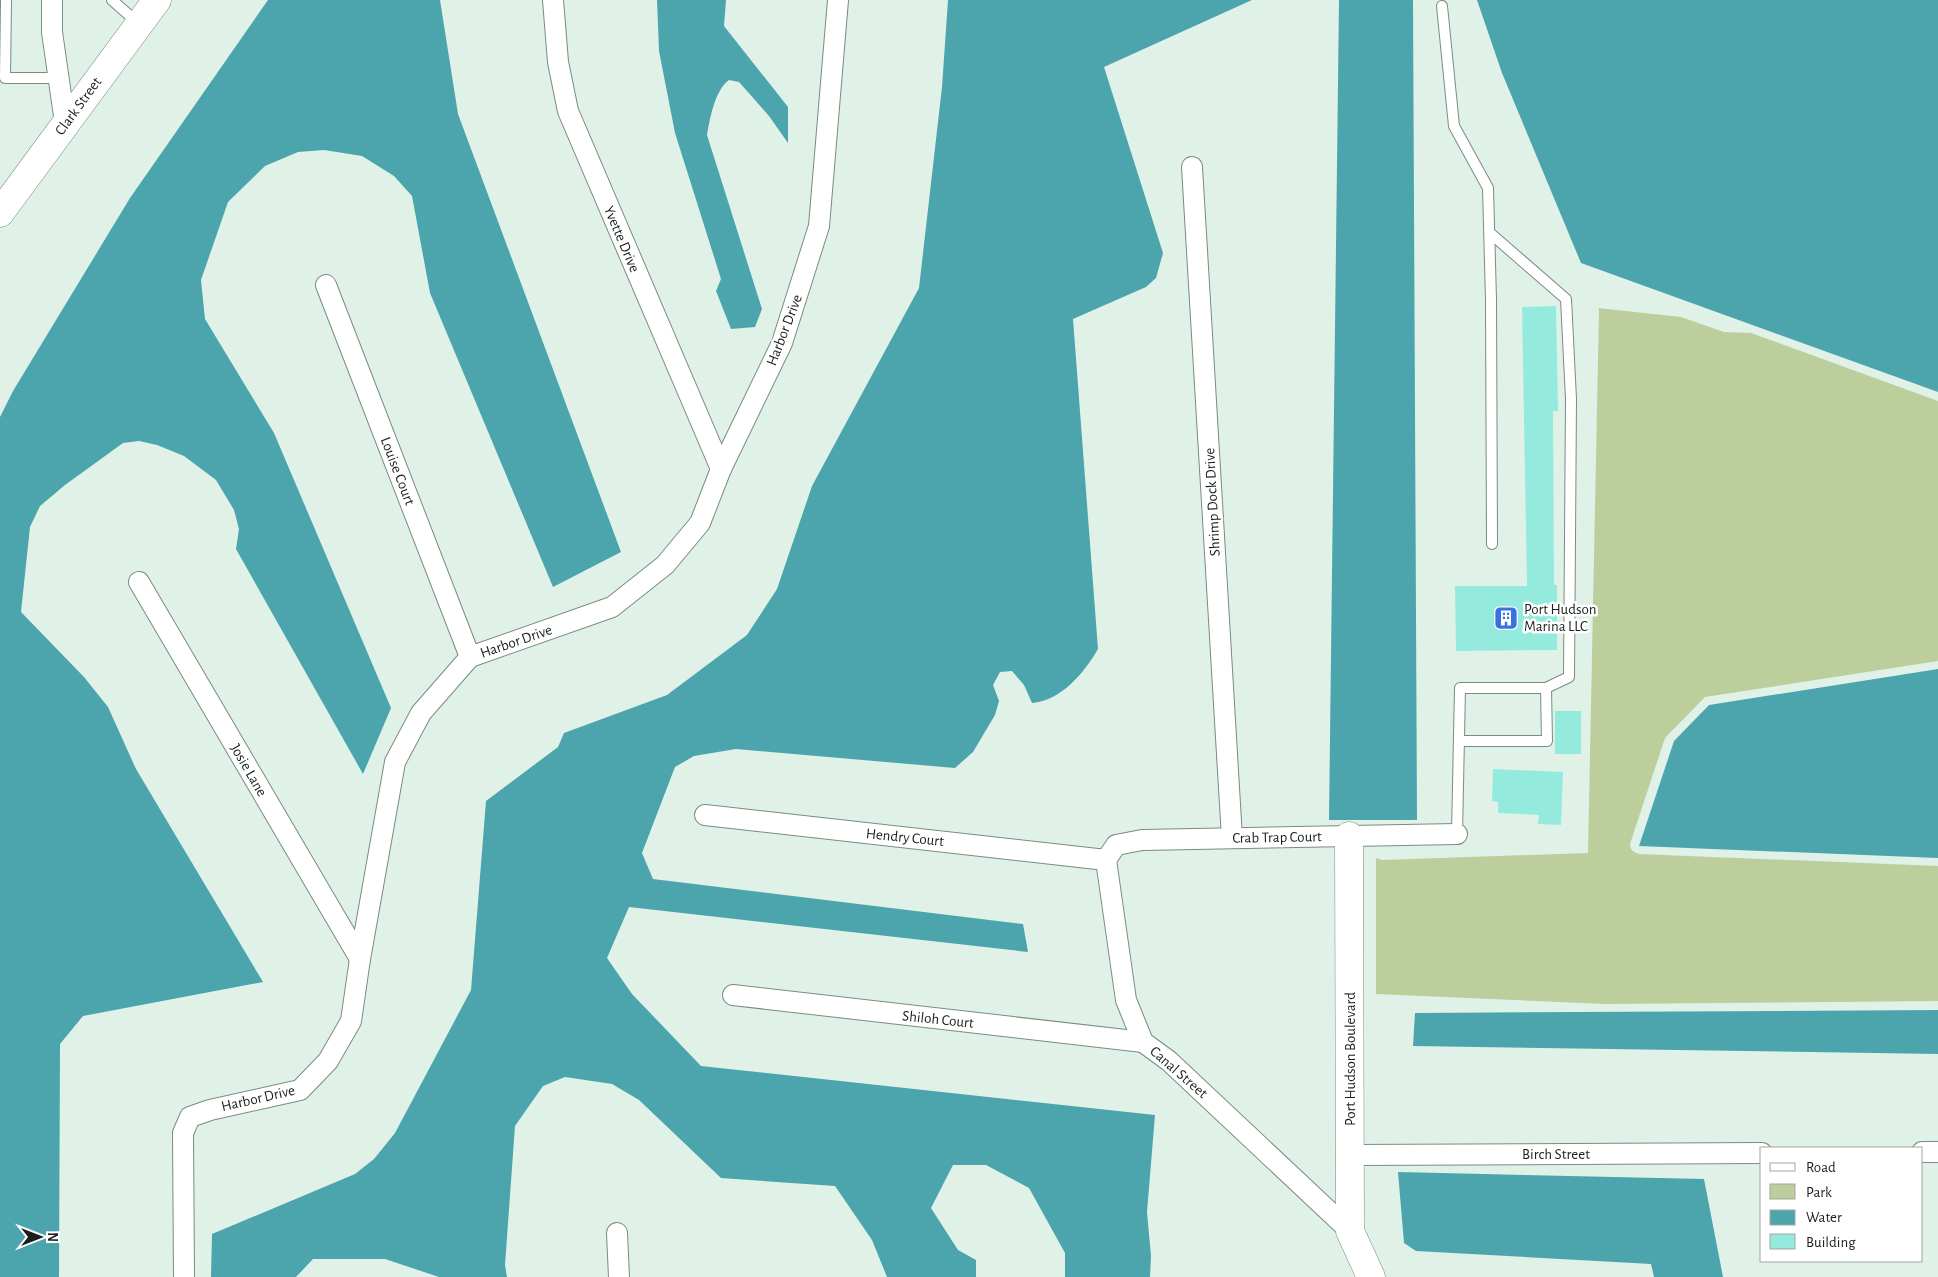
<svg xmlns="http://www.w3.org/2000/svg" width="1938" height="1277" viewBox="0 0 1938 1277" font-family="'Alegreya Sans',sans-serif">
<rect width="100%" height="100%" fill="#e0f2e8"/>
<path fill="#bbce9c" d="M 1598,308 L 1681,317 L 1724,332 L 1751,333 L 1938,401 L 1938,661 L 1705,697 L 1665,738 L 1630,844 C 1630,850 1633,852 1639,854 L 1938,866 L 1938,1001 L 1604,1004 L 1376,994 L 1376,858 L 1382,860 L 1588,853 L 1599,310 Z"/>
<g fill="#4ca5ad">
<polygon points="268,0 440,0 458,114 621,552 553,587 430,293 412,196 394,176 362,156 324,150 298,152 265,166 228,202 201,280 205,319 274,433 391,708 363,774 236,549 239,529 234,510 216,480 184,456 157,445 139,441 123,443 65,485 40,506 30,527 21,612 84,677 108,707 136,769 263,982 83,1016 60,1044 59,1277 0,1277 0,417 13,391 130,198"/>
<path d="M 657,0 L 726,0 L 724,26 L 788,107 L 788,143 L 769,116 L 739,82 L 729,80 C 715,90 710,118 707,135 L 762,309 L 755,327 L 731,329 L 716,291 L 721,279 L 675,133 L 659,51 Z"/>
<path d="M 948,0 L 1252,0 L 1104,67 L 1163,253 L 1156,278 L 1146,287 L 1073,319 L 1098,649 C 1085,672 1061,701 1032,703 L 1024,685 L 1012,671 L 1000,672 L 993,685 L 999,701 L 995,715 L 973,752 L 955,768 L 736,749 L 694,756 L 675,767 L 642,853 L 653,879 L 1023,924 L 1028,952 L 629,907 L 607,958 L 632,994 L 701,1066 L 1155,1115 L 1147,1212 L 1151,1256 L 1150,1277 L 1065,1277 L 1065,1253 L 1029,1188 L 986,1165 L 953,1165 L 931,1208 L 958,1250 L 976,1260 L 976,1277 L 887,1277 L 872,1240 L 835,1186 L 721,1178 L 639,1100 L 612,1084 L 565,1077 L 543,1086 L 515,1126 L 505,1265 L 507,1277 L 439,1277 L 385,1259 L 313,1259 L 296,1277 L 211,1277 L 212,1234 L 355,1174 L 374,1159 L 395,1133 L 471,990 L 486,801 L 558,747 L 564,733 L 667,695 L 747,635 L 777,589 L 812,486 L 919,288 L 942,87 Z"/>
<polygon points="1339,0 1413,0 1417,820 1329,820"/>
<polygon points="1477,0 1938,0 1938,392 1581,263 1502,73"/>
<polygon points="1938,669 1938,858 1639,846 1674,741 1709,705"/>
<polygon points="1938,1010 1938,1054 1413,1046 1415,1013"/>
<polygon points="1398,1172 1704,1179 1723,1277 1654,1277 1651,1264 1416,1251 1404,1243"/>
</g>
<g fill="#94eadd">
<polygon points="1556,306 1558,411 1553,411 1554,585 1557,585 1557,650 1456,651 1455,586 1527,586 1522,307"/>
<rect x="1555" y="711" width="26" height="43"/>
<polygon points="1493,769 1563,772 1561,825 1538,824 1539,815 1498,813 1498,802 1492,801"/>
</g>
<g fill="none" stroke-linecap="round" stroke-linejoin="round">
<g stroke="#7a8b82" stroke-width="12">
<g id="lane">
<polyline points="6,0 5,78 58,78"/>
<polyline points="112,0 139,24"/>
<polyline points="1442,6 1454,126 1488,188 1491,300 1492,544"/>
<polyline points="1490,233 1566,299 1571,399 1569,677 1546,688"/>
<polyline points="1457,834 1460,688 1546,688 1547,741 1459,741"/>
</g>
</g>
<g stroke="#7a8b82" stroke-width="22">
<g id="street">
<polyline points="52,0 52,32 65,123"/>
<polyline points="553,0 558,62 568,111 721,469"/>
<polyline points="1192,167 1232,838"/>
<polyline points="326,285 470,657"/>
<polyline points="139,582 360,959"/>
<polyline points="705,815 1106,860"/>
<polyline points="1106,860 1126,1000 1143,1042 1169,1061 1350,1231"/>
<polyline points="1106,860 1116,845 1142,840 1457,834"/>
<polyline points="733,995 1143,1042"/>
<polyline points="1922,1152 1938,1152"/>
<polyline points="1351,1155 1762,1153"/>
<polyline points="617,1233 619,1277"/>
<polyline points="184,1277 183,1133 190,1117 210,1110 300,1090 328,1061 351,1021 360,959 395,762 421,713 470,657 612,607 665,565 700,523 721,469 782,343 819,226 838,0"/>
</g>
</g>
<g stroke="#7a8b82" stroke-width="29">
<g id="secondary">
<polyline points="0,213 157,0"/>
<polyline points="1349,836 1350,1231 1371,1277"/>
</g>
</g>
<use href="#lane" stroke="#fff" stroke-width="10"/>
<use href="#street" stroke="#fff" stroke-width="20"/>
<use href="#secondary" stroke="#fff" stroke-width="28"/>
</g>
<defs>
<g id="building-square" transform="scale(1.25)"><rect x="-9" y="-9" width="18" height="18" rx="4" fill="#3673e1" stroke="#fff"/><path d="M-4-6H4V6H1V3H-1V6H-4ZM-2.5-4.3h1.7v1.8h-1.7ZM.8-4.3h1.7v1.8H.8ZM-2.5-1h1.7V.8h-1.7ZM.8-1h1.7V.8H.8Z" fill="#fff"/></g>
</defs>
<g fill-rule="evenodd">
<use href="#building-square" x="1506" y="618"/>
</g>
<g text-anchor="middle" stroke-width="5" stroke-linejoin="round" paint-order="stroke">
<g font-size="15" fill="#191f1c" stroke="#fff">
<text transform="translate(78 106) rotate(-54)" y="5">Clark Street</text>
<text transform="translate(622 239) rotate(67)" y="5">Yvette Drive</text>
<text transform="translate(784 330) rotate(-69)" y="5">Harbor Drive</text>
<text transform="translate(398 471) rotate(69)" y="5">Louise Court</text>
<text transform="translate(1212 502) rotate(-93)" y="5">Shrimp Dock Drive</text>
<text transform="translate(516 641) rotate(-19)" y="5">Harbor Drive</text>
<text transform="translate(249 770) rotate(60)" y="5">Josie Lane</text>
<text transform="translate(905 837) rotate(6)" y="5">Hendry Court</text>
<text transform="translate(1277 837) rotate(-1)" y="5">Crab Trap Court</text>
<text transform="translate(938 1019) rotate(6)" y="5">Shiloh Court</text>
<text transform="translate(1350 1059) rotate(-90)" y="5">Port Hudson Boulevard</text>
<text transform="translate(1179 1072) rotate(41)" y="5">Canal Street</text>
<text transform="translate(258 1098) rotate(-13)" y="5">Harbor Drive</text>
<text x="1556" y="1159">Birch Street</text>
</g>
<g font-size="15" fill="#191f1c" stroke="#fff" text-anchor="start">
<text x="1524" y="614">Port Hudson<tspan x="1524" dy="17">Marina LLC</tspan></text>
</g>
</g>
<rect x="1760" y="1147" width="162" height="115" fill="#ffffff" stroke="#a3a5a4"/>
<rect x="1770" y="1163" width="25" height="8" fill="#ffffff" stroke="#a3a5a4"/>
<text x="1806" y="1172" font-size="15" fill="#191f1c">Road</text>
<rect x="1770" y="1184" width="25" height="15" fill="#bbce9c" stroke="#a3a5a4"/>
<text x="1806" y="1197" font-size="15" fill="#191f1c">Park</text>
<rect x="1770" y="1210" width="25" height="15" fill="#4ca5ad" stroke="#a3a5a4"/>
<text x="1806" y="1222" font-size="15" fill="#191f1c">Water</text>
<rect x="1770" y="1234" width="25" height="15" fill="#94eadd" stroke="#a3a5a4"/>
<text x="1806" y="1247" font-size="15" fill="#191f1c">Building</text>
<g transform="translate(40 1237) rotate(90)" stroke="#ffffff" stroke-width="4" paint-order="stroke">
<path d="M0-4L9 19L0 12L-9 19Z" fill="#191f1c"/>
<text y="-8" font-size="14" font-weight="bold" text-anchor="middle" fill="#191f1c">N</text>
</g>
</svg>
